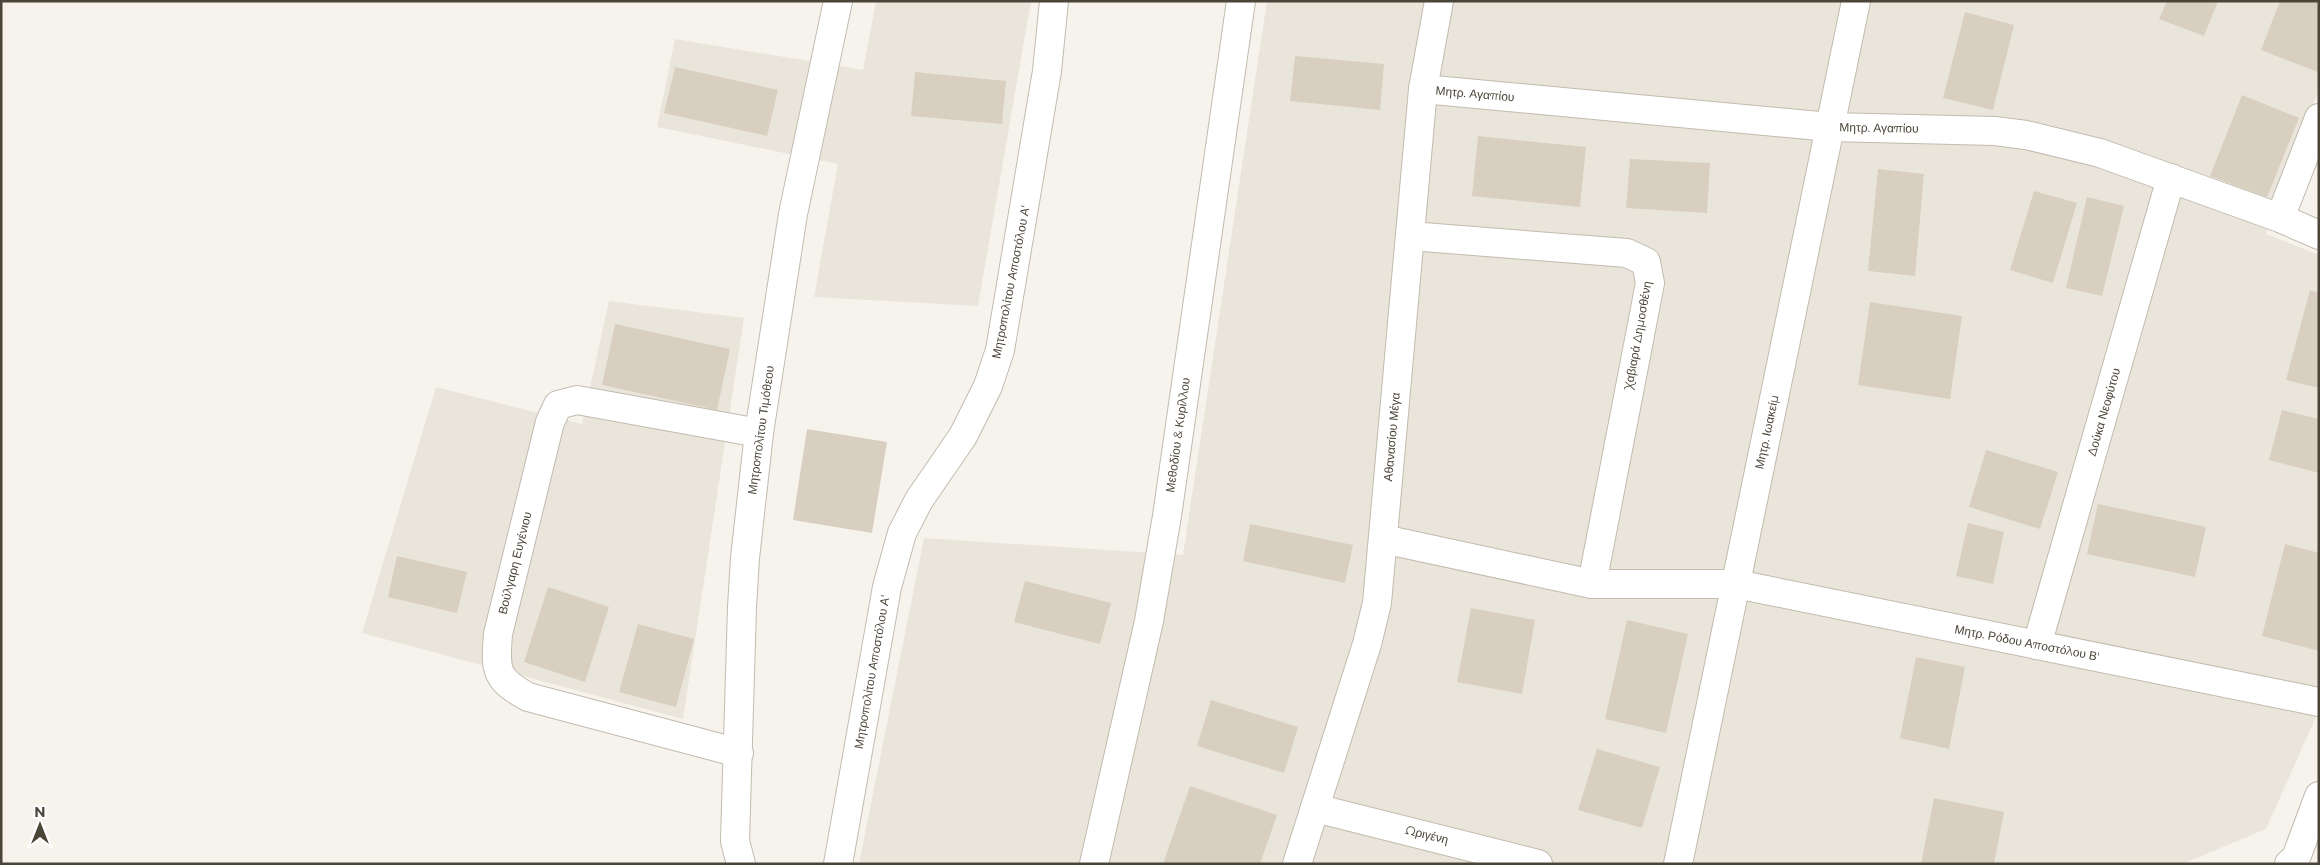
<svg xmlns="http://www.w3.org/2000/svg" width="2320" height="865" viewBox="0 0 2320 865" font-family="Montserrat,sans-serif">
<rect width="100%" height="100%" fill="#f6f3ec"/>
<g fill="#eae5da">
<polygon points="876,1 1031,1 978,306 814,297 838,164 657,127 675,39 863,70"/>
<polygon points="1267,1 2319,1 2319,90 2266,234 2319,255 2319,710 2266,829 2182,864 859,864 924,538 1183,555"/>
<polygon points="609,301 744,318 683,719 362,633 436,387 582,424"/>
</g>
<g fill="#d8cfc1">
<polygon points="2167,1 2218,1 2204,36 2159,19"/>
<polygon points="2280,1 2319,1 2318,72 2261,50"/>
<polygon points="1965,12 2014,25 1993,110 1943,98"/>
<polygon points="1295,56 1384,64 1380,110 1290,101"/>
<polygon points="675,67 778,90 767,136 664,113"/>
<polygon points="915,72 1006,81 1002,124 911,116"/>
<polygon points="2242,95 2299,118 2267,197 2210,176"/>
<polygon points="1478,136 1586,147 1580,207 1472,196"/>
<polygon points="1630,159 1710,163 1707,213 1626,208"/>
<polygon points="1878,169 1924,174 1915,276 1868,271"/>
<polygon points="2034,191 2077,203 2053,283 2010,270"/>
<polygon points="2087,197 2124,206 2102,296 2066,288"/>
<polygon points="2310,290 2319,293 2319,388 2286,380"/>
<polygon points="1870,302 1962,316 1950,399 1858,385"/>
<polygon points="615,324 730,349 717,410 602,385"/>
<polygon points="2282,410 2319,419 2319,473 2269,460"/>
<polygon points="807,429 887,442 872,533 793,520"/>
<polygon points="1986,450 2058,472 2040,529 1969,507"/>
<polygon points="2098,504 2206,527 2195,577 2087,554"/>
<polygon points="1968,523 2004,532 1993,584 1956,576"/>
<polygon points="1250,524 1353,545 1345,583 1243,561"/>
<polygon points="2285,544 2319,553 2319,651 2262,636"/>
<polygon points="397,556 467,572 457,613 388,597"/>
<polygon points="1025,581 1111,603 1100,644 1014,622"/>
<polygon points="548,587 609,607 585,682 524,662"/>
<polygon points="1471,608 1535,620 1522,694 1457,682"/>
<polygon points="1627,620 1688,634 1666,733 1605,719"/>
<polygon points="638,624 694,639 676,707 619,692"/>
<polygon points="1916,657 1965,667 1949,749 1900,738"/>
<polygon points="1211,700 1298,727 1284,773 1197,746"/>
<polygon points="1597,749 1660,767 1642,828 1578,810"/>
<polygon points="1190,786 1277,815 1260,864 1163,864"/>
<polygon points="1934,798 2004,812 1994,864 1921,864"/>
</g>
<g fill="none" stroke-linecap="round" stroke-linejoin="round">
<g stroke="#c2bbae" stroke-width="30">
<g id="street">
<polyline points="1423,89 1830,127 1995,131 2026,135 2100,153 2280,218 2319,235"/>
<polyline points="2280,218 2319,118"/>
<polyline points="1410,236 1627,253 1646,262 1650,283 1592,584"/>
<polyline points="1383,539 1592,584 1736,584 2319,702"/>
<polyline points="2037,645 2171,178"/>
<path d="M 739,753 L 528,697 C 495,679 495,670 498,634 L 550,422 L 558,405 L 577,400 L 759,433"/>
<polyline points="1315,808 1538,864"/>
<polyline points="741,864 735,841 742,607 745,558 759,433 793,214 838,1"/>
<polyline points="838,864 887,587 902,533 919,500 963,436 988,386 1000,350 1047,71 1054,1"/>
<polyline points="1094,864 1149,621 1167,516 1241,1"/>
<polyline points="1297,864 1367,644 1377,603 1423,89 1439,1"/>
<polyline points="1678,864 1856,1"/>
<polyline points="2289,864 2296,858 2319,796"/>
</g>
</g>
<use href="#street" stroke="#fff" stroke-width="28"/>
</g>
<g text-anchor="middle" stroke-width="4.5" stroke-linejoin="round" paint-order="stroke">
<g font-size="12" fill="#4b4439" stroke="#fff">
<text transform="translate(1475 94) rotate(5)" y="4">Μητρ. Αγαπίου</text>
<text transform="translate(1879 128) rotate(1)" y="4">Μητρ. Αγαπίου</text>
<text transform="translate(1011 282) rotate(-79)" y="4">Μητροπολίτου Αποστόλου Α'</text>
<text transform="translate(1638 335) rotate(-80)" y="4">Χαβιαρά Δημοσθένη</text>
<text transform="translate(2104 412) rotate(-74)" y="4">Δούκα Νεοφύτου</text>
<text transform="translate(761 430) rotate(-82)" y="4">Μητροπολίτου Τιμόθεου</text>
<text transform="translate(1767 432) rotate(-78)" y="4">Μητρ. Ιωακείμ</text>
<text transform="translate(1178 435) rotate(-82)" y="4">Μεθοδίου &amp; Κυρίλλου</text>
<text transform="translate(1392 437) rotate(-85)" y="4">Αθανασίου Μέγα</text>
<text transform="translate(515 563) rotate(-76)" y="4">Βούλγαρη Ευγένιου</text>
<text transform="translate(2027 643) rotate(11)" y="4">Μητρ. Ρόδου Αποστόλου Β'</text>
<text transform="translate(872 672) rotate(-80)" y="4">Μητροπολίτου Αποστόλου Α'</text>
<text transform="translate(1427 835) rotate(14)" y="4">Ωριγένη</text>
</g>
</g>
<rect width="2320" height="865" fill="none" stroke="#4b4439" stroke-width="5"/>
<g transform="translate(40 825)" stroke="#ffffff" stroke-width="4" paint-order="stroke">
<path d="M0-4L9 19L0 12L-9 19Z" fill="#4b4439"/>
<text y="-8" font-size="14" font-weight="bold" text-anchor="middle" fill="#4b4439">N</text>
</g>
</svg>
